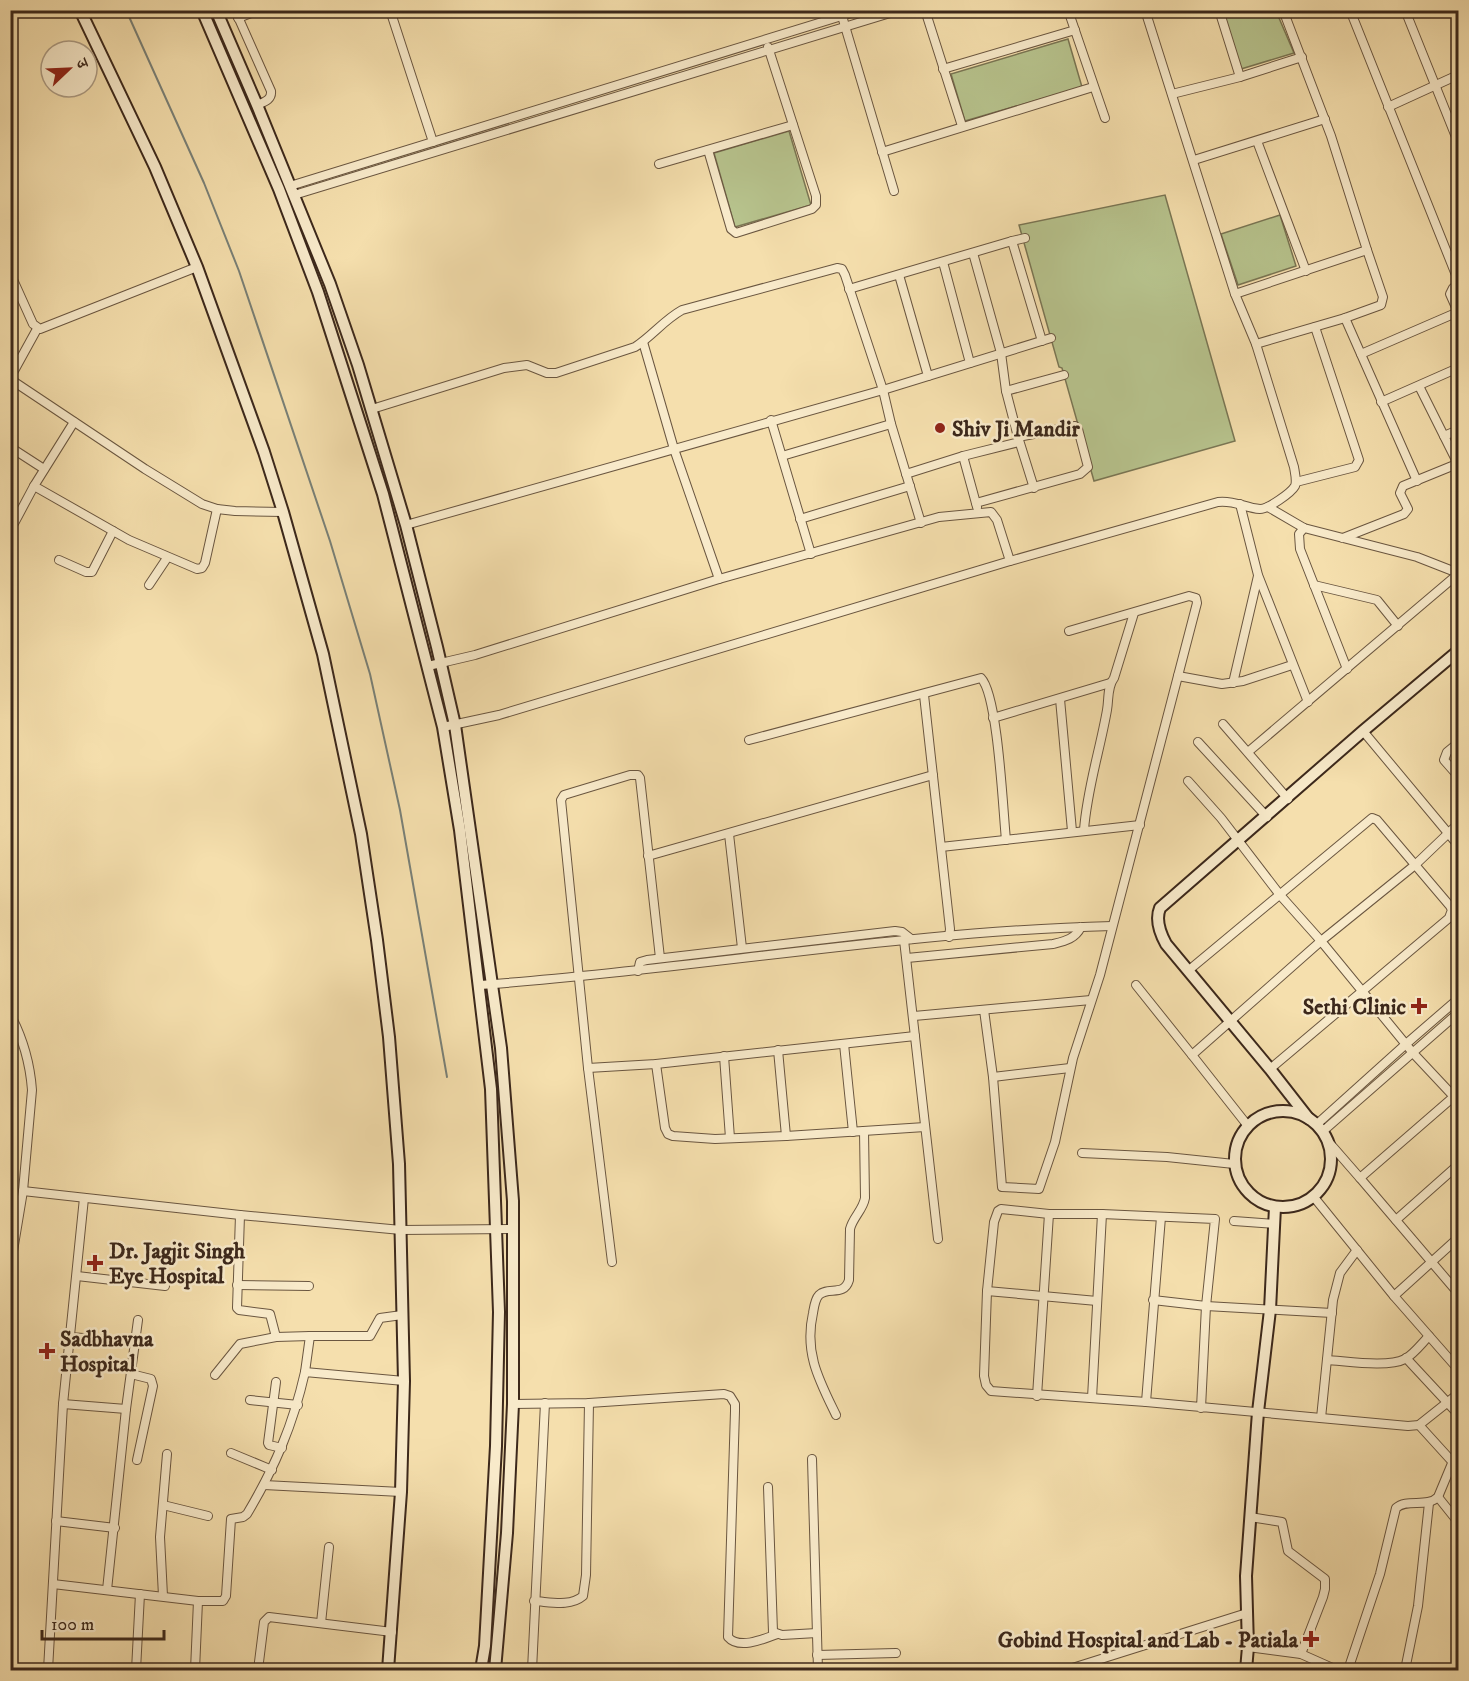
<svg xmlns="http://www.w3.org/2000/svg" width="1469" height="1681" viewBox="0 0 1469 1681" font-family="'IM FELL DW Pica','Noto Serif Devanagari',serif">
<rect width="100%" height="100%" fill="#f5dfad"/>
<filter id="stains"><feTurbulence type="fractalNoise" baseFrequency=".00333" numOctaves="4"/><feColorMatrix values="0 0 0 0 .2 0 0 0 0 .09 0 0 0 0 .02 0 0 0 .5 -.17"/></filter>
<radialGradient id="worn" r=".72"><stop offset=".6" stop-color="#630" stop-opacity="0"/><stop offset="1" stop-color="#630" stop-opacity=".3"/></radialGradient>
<g fill="#b7c38d" stroke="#7a7654" stroke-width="1.5">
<polygon points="1223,11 1276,11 1294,53 1241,69"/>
<polygon points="1068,39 1082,87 965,121 951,74"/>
<polygon points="789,131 811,205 735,227 714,153"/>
<polygon points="1165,195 1235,441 1094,481 1062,368 1059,367 1019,225"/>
<polygon points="1280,215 1296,266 1238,285 1221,234"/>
</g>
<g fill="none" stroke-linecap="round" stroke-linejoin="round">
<polyline stroke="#798077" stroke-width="2" points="126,10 204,183 239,271 330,541 370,674 400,810 447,1077"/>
<g stroke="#6a5640" stroke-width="10">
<g id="street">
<path d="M 235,10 L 271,91 C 272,100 264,102 257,105"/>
<polyline points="390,10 433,142"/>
<polyline points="925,10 962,126"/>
<polyline points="1068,10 1105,118"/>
<polyline points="1219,10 1240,77"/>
<polyline points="1350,10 1458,280"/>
<polyline points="1405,10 1458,142"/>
<polyline points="842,16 894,191"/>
<polyline points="238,18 259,10"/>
<polyline points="943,69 1075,30"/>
<polyline points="1172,94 1240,77 1302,57"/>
<polyline points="1388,107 1458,75"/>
<polyline points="1257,141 1306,271"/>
<polyline points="708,150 731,229 736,233 812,209 816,205 816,196 768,47"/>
<polyline points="882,152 1093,87"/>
<polyline points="1194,160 1325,119"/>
<polyline points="659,164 793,125"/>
<polyline points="290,186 861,10"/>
<polyline points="294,195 900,10"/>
<polyline points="1012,241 1025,238"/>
<polyline points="973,253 1001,353 1006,391 1018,437 1034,488"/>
<polyline points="943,262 970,363"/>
<polyline points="10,273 33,324 40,329 197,267"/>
<polyline points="899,275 928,376"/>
<polyline points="1458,285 1453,288 1450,294 1458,312"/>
<polyline points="849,289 1012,241 1042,341"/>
<polyline points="1235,294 1367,250 1331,136 1283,10"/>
<polyline points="1345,318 1417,481"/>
<polyline points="643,342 674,449 719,579"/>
<polyline points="1256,344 1345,318 1381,305 1383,297 1367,250"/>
<polyline points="1361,354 1458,312"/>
<polyline points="10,378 37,329"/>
<polyline points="10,379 145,469 202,504 217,509 235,511 283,512"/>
<polyline points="1006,391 1064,375"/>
<polyline points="1381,402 1458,368"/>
<path d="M 372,409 L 504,368 L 527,365 L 547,373 L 556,373 L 635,347 C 652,336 664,320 682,310 L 837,268 L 842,269 L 845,275 L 883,390 L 891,424 L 921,523"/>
<polyline points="771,420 811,554"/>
<polyline points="74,422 34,486 129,540 197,569 202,568 205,563 217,509"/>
<polyline points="1444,436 1458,430"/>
<polyline points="10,447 44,469"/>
<polyline points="782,456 891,424"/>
<polyline points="963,456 977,507"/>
<polyline points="906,474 963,456 1019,442"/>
<polyline points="1296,482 1355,467 1359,460 1315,327"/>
<polyline points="976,503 1080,474 1088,467 1078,429 1075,426 1018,437"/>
<polyline points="1240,504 1258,575 1308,702"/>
<polyline points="1268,507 1304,528 1417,557 1458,573"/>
<polyline points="800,519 910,486"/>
<polyline points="406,525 883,390 1051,338"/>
<polyline points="1304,528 1299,534 1300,549 1347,669"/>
<polyline points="10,531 34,486"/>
<polyline points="1343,538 1404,514 1408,509 1400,493 1403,486 1457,464 1456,460 1419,386"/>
<polyline points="59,560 86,572 92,572 113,531"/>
<polyline points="149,585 167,558"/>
<polyline points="1314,585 1377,600 1398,626"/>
<polyline points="428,666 475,655 719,579 939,517 991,512 997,520 1010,561"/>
<polyline points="1178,676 1222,684 1243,681 1292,665"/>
<polyline points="1233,683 1258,576"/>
<polyline points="924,695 950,929 949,937"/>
<polyline points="1060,699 1072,831"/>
<polyline points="993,718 1110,683"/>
<polyline points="1223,724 1288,799"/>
<path d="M 443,727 L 499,715 L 1010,561 L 1218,502 C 1235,500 1245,508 1260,509 C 1268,509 1291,493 1295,486 C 1297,481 1295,473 1294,467 L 1256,344 L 1235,294 L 1145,10"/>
<polyline points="1363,731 1458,845"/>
<path d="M 749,740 L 981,678 C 998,695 1003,811 1006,840"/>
<polyline points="1198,742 1267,817"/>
<polyline points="1458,743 1447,752 1444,760 1458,776"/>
<polyline points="1248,752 1458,574"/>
<polyline points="1188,781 1221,818 1280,895 1321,941 1413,1053 1458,1101"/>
<path d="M 1084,830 C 1087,789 1100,750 1107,710 C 1109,699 1107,687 1114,678 L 1134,613"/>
<polyline points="729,834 742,948"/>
<polyline points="941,847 1140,825"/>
<polyline points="648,856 933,775"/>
<polyline points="904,940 938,1239"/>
<path d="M 907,958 L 1053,944 C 1065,941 1075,939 1081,927"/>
<polyline points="1189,970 1372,818 1377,820 1450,906 1452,910 1449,918 1270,1069"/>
<polyline points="638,971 640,962 647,960 895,931 902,932 911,939"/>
<path d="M 480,985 C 691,970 901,931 1112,926"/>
<polyline points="1136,985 1192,1055"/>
<polyline points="984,1010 993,1077 1002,1187 1039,1189 1055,1142 1073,1058 1100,975 1197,603 1196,598 1189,596 1069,631"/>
<path d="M 10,1014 C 23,1038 30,1063 32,1090 L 23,1191 L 10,1269"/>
<polyline points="914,1016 1091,1000"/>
<polyline points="844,1044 853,1132"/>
<polyline points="778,1050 786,1136"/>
<polyline points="724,1056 730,1138"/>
<polyline points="656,1064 665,1128 668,1134 673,1136 715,1139 786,1136 925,1127"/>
<polyline points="588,1068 656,1064 915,1036"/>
<polyline points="993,1077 1070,1068"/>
<polyline points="1316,1125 1406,1044 1458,999"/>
<polyline points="1248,1126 1192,1055 1321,941 1415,865 1458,824"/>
<polyline points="1322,1132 1458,1013"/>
<polyline points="1326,1139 1360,1178 1458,1093"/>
<polyline points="1082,1153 1167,1157 1234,1164"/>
<polyline points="1360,1178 1458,1293"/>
<polyline points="23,1191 240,1215 401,1230 512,1229"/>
<polyline points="1313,1196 1394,1296 1458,1369"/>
<polyline points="240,1215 237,1308 239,1310 270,1314 276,1337"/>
<polyline points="1396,1220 1458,1165"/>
<polyline points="1234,1221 1274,1224"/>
<polyline points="612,1262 588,1068 562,810 561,800 564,795 630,775 638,775 640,778 660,958"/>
<polyline points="77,1276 165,1286"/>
<polyline points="237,1285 309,1286"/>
<polyline points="987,1291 1097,1301"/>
<polyline points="1394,1296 1458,1238"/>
<polyline points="1153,1300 1206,1306 1332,1313"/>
<polyline points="70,1337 110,1340"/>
<polyline points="1406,1358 1458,1414"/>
<path d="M 1327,1360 C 1346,1361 1388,1368 1405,1359 C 1414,1354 1422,1343 1429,1336"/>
<polyline points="305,1372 310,1336 370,1336 380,1318 402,1315"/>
<polyline points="131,1374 151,1379 153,1386 137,1460"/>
<polyline points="215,1375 240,1344 276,1337 310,1336"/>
<polyline points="276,1382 268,1443 269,1445 282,1448"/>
<polyline points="1037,1396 1049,1214"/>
<polyline points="1092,1398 1102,1214"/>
<polyline points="250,1400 298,1405"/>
<polyline points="1146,1402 1161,1217"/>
<polyline points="63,1404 126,1409"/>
<path d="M 513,1404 L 589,1403 L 724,1394 L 730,1396 L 735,1404 L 735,1411 L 728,1637 C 739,1650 764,1639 777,1634"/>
<polyline points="1201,1408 1206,1306 1215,1219 1102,1214 1049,1214 1001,1209 998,1211 994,1222 987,1291 984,1376 986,1385 991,1391 1146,1402 1408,1426 1419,1425 1458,1394"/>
<path d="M 836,1415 C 819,1380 804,1353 813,1313 C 814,1307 815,1299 819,1295 C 828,1286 844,1297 849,1280 L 850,1229 C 853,1217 863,1210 865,1198 L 864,1131"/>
<polyline points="1321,1418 1333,1300 1340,1273 1357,1250"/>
<polyline points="1419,1425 1458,1468"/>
<polyline points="231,1453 272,1470"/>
<polyline points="812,1459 818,1670"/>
<polyline points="264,1485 401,1492"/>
<polyline points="768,1487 773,1632 782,1635 817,1633"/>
<polyline points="1438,1497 1458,1522"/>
<polyline points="163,1505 208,1516"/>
<polyline points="1250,1517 1282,1522 1288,1551 1325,1579 1325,1589 1323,1597 1301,1654"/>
<polyline points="56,1521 115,1528"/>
<path d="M 53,1584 L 198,1601 L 223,1601 L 226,1596 L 231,1519 L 243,1517 L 247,1514 C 275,1467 293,1425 305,1372 L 404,1381"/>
<polyline points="107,1590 126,1409 138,1320"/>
<polyline points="163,1596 160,1537 167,1454"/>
<path d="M 534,1601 C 551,1602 570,1607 583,1596 L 586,1575 L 589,1403"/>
<polyline points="321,1623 329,1547"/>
<polyline points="1248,1647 1301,1654 1337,1670"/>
<polyline points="817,1655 896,1653"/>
<polyline points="48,1669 75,1670"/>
<polyline points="48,1670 63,1404 84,1198"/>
<polyline points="136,1670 140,1594"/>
<polyline points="195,1670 198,1601"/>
<polyline points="258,1670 264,1622 269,1617 392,1632"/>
<polyline points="532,1670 545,1403"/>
<polyline points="1066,1670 1247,1613"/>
<polyline points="1174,1670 1183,1670"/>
<path d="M 1348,1670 L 1380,1574 L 1396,1508 C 1407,1498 1427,1508 1438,1497 L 1453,1461"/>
<polyline points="1405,1670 1418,1606 1429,1503"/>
</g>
</g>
<g stroke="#3c281b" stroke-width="14">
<g id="secondary">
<polyline points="80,10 155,167 197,267 264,452 283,512 323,654 361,834 377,940 389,1037 399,1164 404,1381 401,1492 388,1670"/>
<polyline points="202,10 279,189 318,292 383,494 443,727 460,830 491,1089 499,1312 496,1446 485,1646 481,1670"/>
<polyline points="216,10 257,105 330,284 358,365 406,525 437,647 455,725 501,1048 513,1201 513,1404 507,1533 495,1670"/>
<circle cx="1283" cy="1159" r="48"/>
<path d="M 1309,1119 L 1270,1069 L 1166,944 C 1160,933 1155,920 1160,908 L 1363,731 L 1458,651"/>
<polyline points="1246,1670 1248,1647 1246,1576 1258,1412 1270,1310 1275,1207"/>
</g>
</g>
<use href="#street" stroke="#f8eaca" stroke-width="8"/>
<use href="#secondary" stroke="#f8eaca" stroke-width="10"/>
</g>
<g fill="#8f2418" stroke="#f8eaca" stroke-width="2">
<circle cx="940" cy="428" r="6"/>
<path d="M1416 997h6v6h6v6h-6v6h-6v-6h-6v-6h6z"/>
<path d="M92 1254h6v6h6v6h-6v6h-6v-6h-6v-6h6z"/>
<path d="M44 1342h6v6h6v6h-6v6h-6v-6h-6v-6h6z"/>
<path d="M1308 1630h6v6h6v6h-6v6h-6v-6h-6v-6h6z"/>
</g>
<g text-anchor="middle" stroke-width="5" stroke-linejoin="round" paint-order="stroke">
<g font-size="22" font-weight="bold" fill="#3c281b" stroke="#f8eaca" text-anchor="start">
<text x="952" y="436">Shiv Ji Mandir</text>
<text x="1406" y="1014" text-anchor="end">Sethi Clinic</text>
<text x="109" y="1258">Dr. Jagjit Singh<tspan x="109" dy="25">Eye Hospital</tspan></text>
<text x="60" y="1346">Sadbhavna<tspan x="60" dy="25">Hospital</tspan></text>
<text x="1298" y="1647" text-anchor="end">Gobind Hospital and Lab - Patiala</text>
</g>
</g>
<rect width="1469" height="1681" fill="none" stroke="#f5dfad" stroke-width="36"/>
<rect x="12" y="12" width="1445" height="1657" fill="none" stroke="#3c281b" stroke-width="3"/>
<rect x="18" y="18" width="1433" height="1645" fill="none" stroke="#3c281b" stroke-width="1.5"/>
<g transform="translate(69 69) rotate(67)"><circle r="28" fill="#f8eaca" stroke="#ad9c84" stroke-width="1.5"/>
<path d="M0-4.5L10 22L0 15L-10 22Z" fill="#8f2418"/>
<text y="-9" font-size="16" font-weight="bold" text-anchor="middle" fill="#3c281b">उ</text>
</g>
<path d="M42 1630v9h122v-9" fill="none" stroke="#3c281b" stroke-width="3"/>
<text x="51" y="1630" font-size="18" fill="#3c281b" stroke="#f8eaca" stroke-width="4.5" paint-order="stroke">100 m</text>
<rect width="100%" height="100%" filter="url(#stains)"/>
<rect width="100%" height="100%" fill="url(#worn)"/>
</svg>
